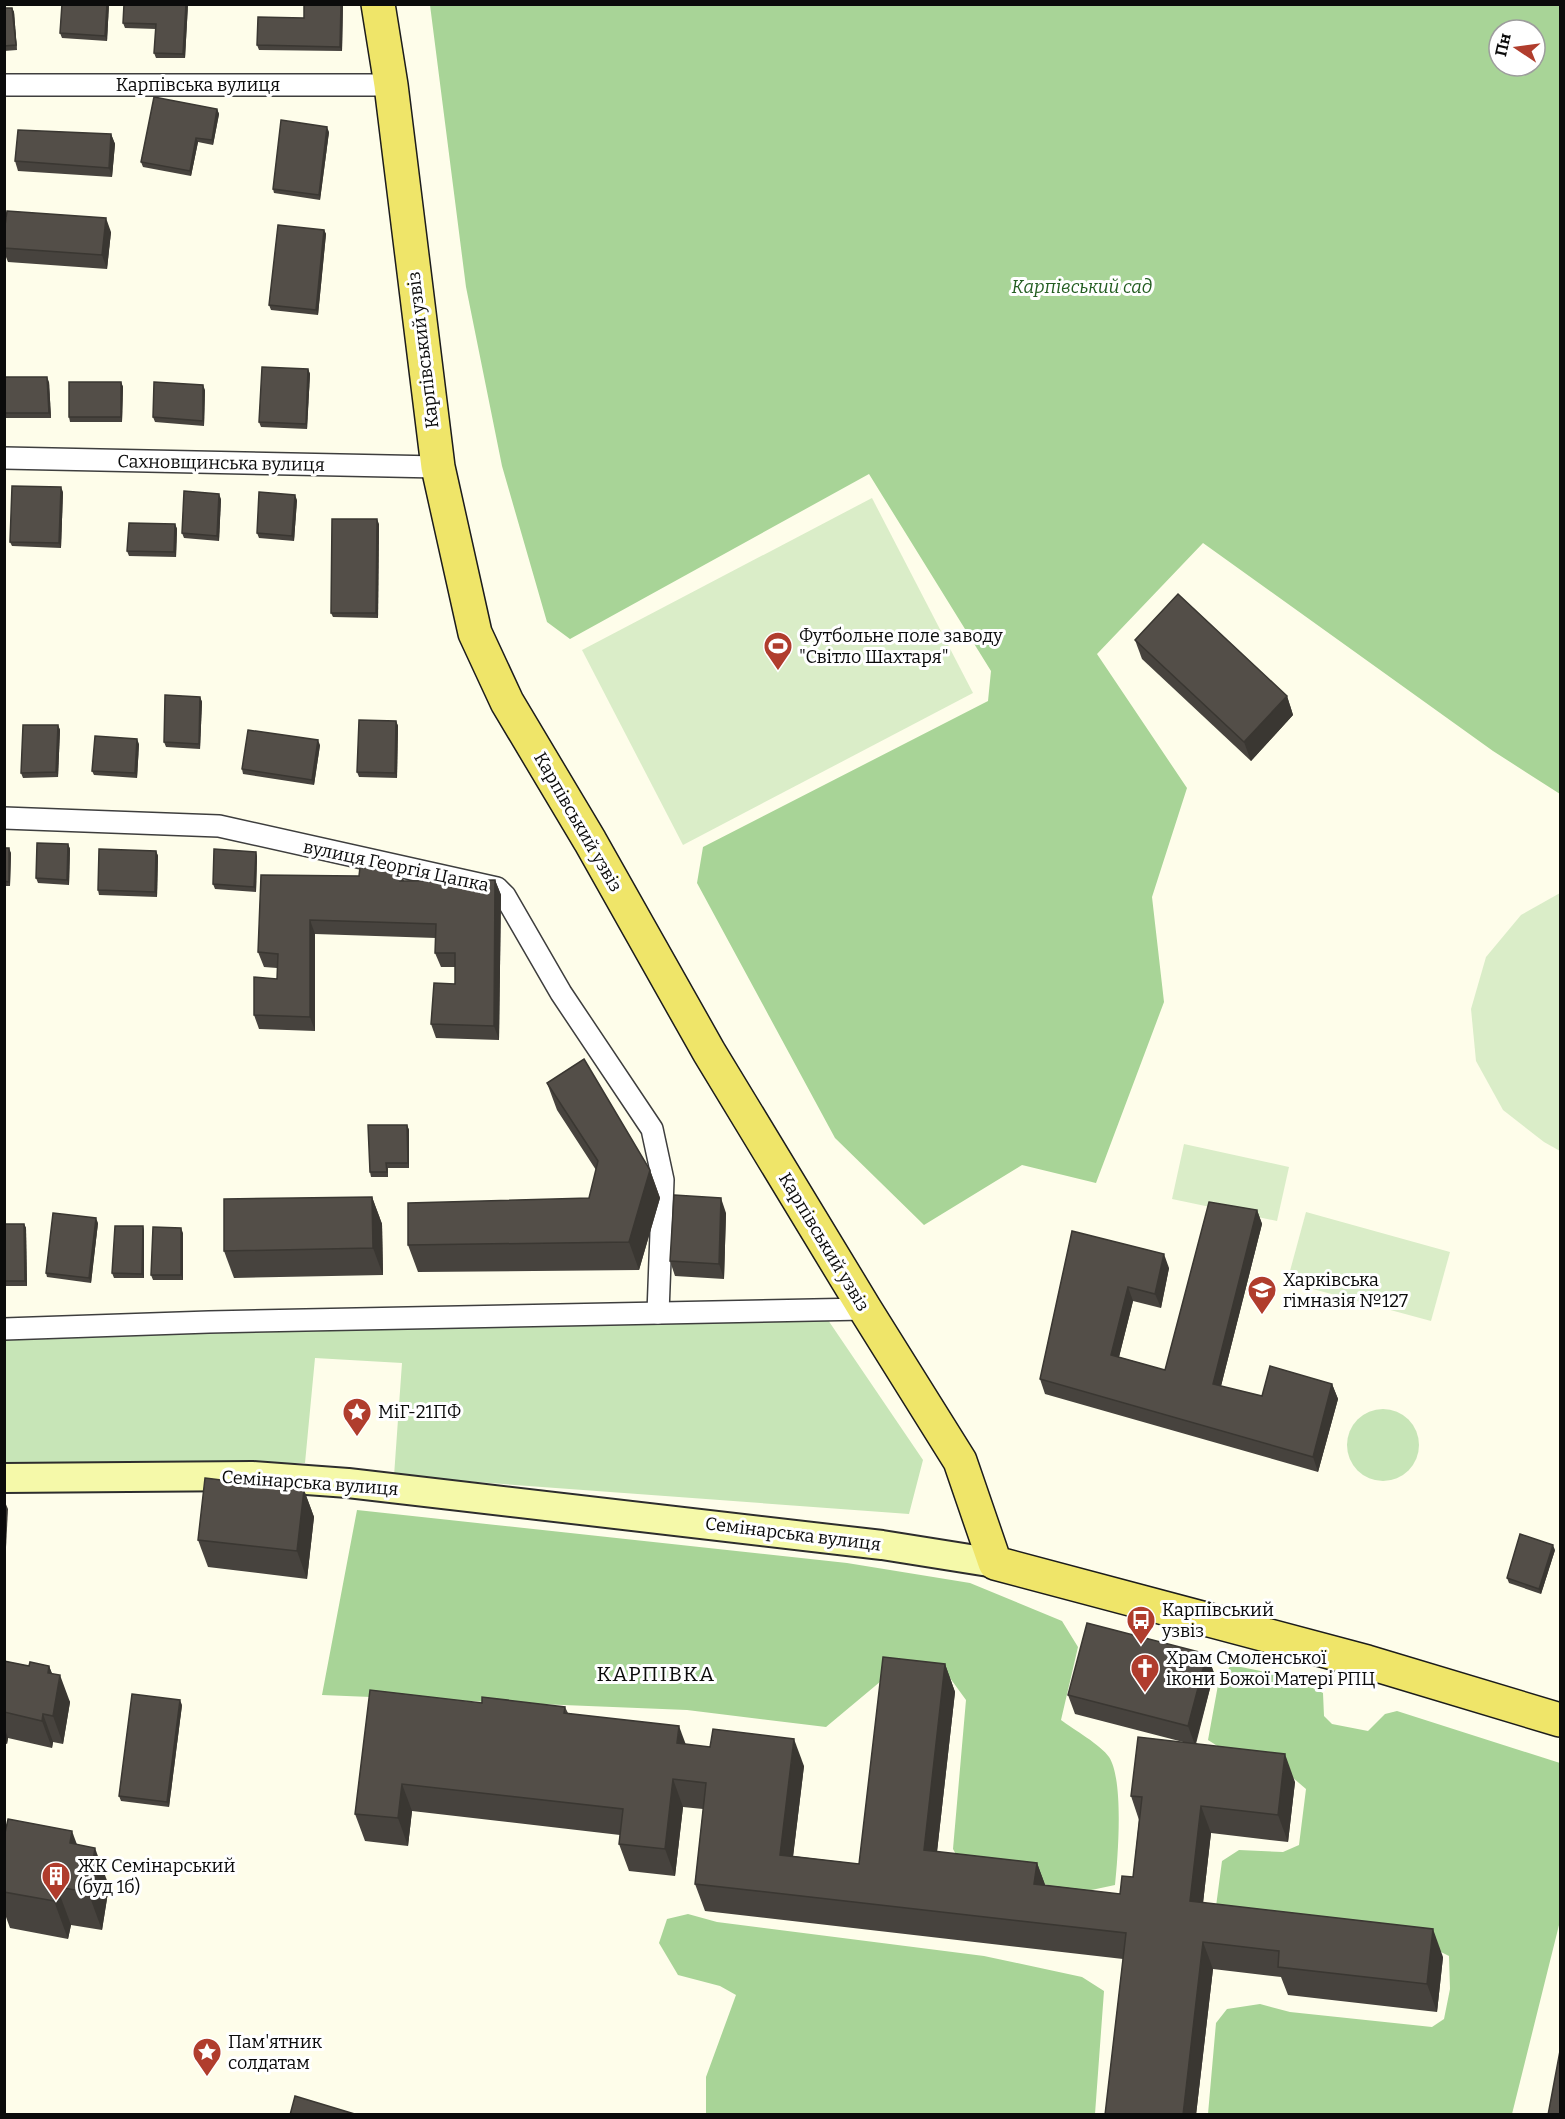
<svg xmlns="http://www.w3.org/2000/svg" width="1565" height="2119" viewBox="0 0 1565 2119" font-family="Bitter,serif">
<rect width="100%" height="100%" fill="#fefdea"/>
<g fill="#c7e5b7">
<polygon points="828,1320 923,1460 909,1514 394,1476 402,1363 315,1358 305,1463 5,1464 4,1338"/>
<circle cx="1383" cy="1445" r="36"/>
</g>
<g fill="#a8d497" fill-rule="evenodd">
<path d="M 430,5 L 1560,5 L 1560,794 L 1493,751 L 1203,543 L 1097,654 L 1187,788 L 1152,897 L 1164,1002 L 1096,1183 L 1022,1165 L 924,1225 L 835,1138 L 697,883 L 703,847 L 988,701 L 991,671 L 869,474 L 570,639 L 547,622 L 502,466 L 466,287 ZM 1499,30 L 1535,30 L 1535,66 L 1499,66 Z"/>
<path d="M 357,1510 L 847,1563 L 970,1583 L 1062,1621 L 1078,1647 L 1061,1720 C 1073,1729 1101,1745 1109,1757 C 1124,1780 1118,1856 1115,1885 L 1082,1892 L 963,1867 L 953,1849 L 966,1700 L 950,1678 L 893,1671 L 826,1727 L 687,1710 L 322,1695 Z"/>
<polygon points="1231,1665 1290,1677 1323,1693 1324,1716 1332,1724 1368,1731 1385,1714 1397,1711 1560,1763 1560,1921 1512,2114 1208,2114 1216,2023 1227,2009 1260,2004 1290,2012 1432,2027 1444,2019 1450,1989 1449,1956 1435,1949 1215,1914 1222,1861 1239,1850 1283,1852 1299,1845 1306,1789 1278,1765 1230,1754 1208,1740 1218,1685"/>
<polygon points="688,1914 717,1922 984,1956 1082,1977 1104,1991 1095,2114 706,2114 706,2077 736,1995 720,1986 678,1975 659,1943 667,1919"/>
</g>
<g fill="#daedc8">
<polygon points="872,498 973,693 683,845 582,650"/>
<polygon points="1560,893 1560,1151 1544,1142 1503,1110 1476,1061 1471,1009 1486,957 1521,915"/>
<polygon points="1184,1144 1289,1167 1277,1221 1172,1199"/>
<polygon points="1306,1212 1450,1252 1431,1321 1287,1282"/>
</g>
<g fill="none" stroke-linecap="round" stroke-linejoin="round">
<g stroke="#3e3e3e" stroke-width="24">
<g id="street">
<polyline points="4,85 391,85"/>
<polyline points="4,458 438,467"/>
<polyline points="4,818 219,826 497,888 505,896 561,993 652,1129 663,1180 658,1313"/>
<polyline points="4,1329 209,1322 865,1309"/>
</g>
</g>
<g stroke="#2d2d2d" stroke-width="32">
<polyline id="secondary" points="4,1478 252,1476 348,1483 882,1545 995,1563"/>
</g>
<g stroke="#1c1c1c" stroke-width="36">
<polyline id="primary" points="378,4 391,85 438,467 475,633 507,702 590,841 709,1052 865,1309 960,1461 995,1563 1367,1662 1560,1720"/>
</g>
<use href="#street" stroke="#fff" stroke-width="21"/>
<use href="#secondary" stroke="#f5f9a9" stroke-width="28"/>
<use href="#primary" stroke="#efe569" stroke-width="33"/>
</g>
<g fill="#47433e">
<polygon points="62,4 109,4 107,41 62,38 60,33"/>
<polygon points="124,4 188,4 185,58 156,58 154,53 156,29 125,28 123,23"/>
<polygon points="304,4 343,4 342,51 259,50 257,45 304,18"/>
<polygon points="4,8 12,8 14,12 17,50 4,51"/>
<polygon points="217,109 219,114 213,145 198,142 191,176 143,167 141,162"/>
<polygon points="329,132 320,200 274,193 273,189"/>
<polygon points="111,134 115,144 112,177 18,171 15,161"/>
<polygon points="324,230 326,234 318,315 271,310 269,305"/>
<polygon points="111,232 107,269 8,262 4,252 4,233"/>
<polygon points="308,369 310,374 307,429 261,427 259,422"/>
<polygon points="4,377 49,382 51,418 4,418"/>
<polygon points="121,382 123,387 122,422 70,422 69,417"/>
<polygon points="205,390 204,426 155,422 153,417"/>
<polygon points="63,492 61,548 12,546 10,542"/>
<polygon points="221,499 219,541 184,538 182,533"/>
<polygon points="297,500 294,541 259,538 257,533"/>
<polygon points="175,524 177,529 176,557 129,556 127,551"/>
<polygon points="379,524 378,618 333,617 331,613"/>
<polygon points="1135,640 1287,696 1293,715 1251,761 1142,659"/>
<polygon points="200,697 202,702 200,749 166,747 164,742"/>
<polygon points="396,721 398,726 397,778 359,777 357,772"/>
<polygon points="58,725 60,730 58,777 23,778 21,773"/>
<polygon points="139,744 137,778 94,775 92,771"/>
<polygon points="320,745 314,785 243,774 242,769"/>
<polygon points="68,844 70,849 69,885 38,883 36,878"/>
<polygon points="4,848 11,853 10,886 4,886"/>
<polygon points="156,851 158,856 157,897 99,895 98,890"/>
<polygon points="256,852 257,857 256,892 215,889 213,884"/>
<polygon points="399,867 404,881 495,880 501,895 499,1040 436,1038 431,1024 455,984 455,967 441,967 435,953 436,938 315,934 315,1031 259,1029 254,1015 277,979 277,968 264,967 258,952 359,876"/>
<polygon points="547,1083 650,1170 660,1198 639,1270 418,1272 408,1245 589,1198 596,1170 557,1110"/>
<polygon points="407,1125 409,1130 409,1168 388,1168 388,1177 371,1177 370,1172"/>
<polygon points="372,1197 382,1224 383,1275 234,1278 224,1251"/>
<polygon points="1257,1210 1262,1224 1221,1386 1262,1396 1332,1384 1338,1399 1318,1472 1045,1394 1040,1379 1072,1231 1169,1268 1161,1308 1133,1301 1119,1357 1165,1370"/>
<polygon points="726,1213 724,1279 675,1276 670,1261"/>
<polygon points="98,1223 91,1283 47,1277 46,1273"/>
<polygon points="4,1224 24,1224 26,1228 27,1286 4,1286"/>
<polygon points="143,1226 144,1231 144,1278 114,1278 112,1273"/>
<polygon points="183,1233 183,1280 153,1280 151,1275"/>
<polygon points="304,1490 314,1517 307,1579 208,1567 198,1540"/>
<polygon points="1555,1550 1541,1594 1509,1583 1507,1578"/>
<polygon points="1207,1654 1214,1673 1196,1744 1295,1782 1288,1842 1211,1833 1203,1903 1443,1957 1437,2012 1288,1995 1281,1977 1213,1969 1196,2115 1105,2115 1123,1959 705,1911 695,1884 703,1809 683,1807 675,1876 629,1871 619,1844 620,1835 412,1811 408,1846 365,1841 355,1814 482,1703 565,1707 568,1713 686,1744 804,1766 793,1856 859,1864 945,1664 955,1692 937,1852 1037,1863 1045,1885 1120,1894 1133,1877 1139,1820 1131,1796 1187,1743 1075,1714 1068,1695"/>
<polygon points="4,1661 29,1666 49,1666 52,1674 70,1702 63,1744 53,1742 52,1748 8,1738 7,1744 4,1743"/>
<polygon points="182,1705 169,1807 121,1801 119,1796"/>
<polygon points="4,1833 77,1844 109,1886 102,1930 71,1925 68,1939 10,1928 6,1917 4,1917"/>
</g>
<g fill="#3a3732">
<polygon points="107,4 109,4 107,41 105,36"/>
<polygon points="186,4 188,4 185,58 183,54"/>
<polygon points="341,4 343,4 342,51 340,47"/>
<polygon points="12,8 14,12 17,50 16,45"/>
<polygon points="217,109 219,114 213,145 212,140"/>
<polygon points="327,127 329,132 320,200 319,195"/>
<polygon points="111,134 115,144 112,177 109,168"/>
<polygon points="196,138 198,142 191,176 190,171"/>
<polygon points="106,218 111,232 107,269 102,255"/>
<polygon points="324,230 326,234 318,315 316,310"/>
<polygon points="308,369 310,374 307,429 306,424"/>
<polygon points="47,377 49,382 51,418 49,413"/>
<polygon points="121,382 123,387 122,422 121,417"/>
<polygon points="203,385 205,390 204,426 203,421"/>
<polygon points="61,487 63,492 61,548 59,543"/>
<polygon points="219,494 221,499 219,541 217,536"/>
<polygon points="295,495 297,500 294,541 292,536"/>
<polygon points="377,519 379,524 378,618 376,613"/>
<polygon points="175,524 177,529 176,557 174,552"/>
<polygon points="1287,696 1293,715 1251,761 1244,742"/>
<polygon points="200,697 202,702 200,749 199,744"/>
<polygon points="396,721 398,726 397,778 395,773"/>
<polygon points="58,725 60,730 58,777 56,772"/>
<polygon points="137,739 139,744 137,778 135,773"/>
<polygon points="318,740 320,745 314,785 312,780"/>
<polygon points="68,844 70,849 69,885 67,880"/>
<polygon points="9,848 11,853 10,886 9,882"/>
<polygon points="156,851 158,856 157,897 155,892"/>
<polygon points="256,852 257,857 256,892 254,887"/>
<polygon points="399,867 404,882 400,881"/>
<polygon points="495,880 501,895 499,1040 494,1026"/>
<polygon points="310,920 315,934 315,1031 310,1017"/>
<polygon points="407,1125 409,1130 409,1168 408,1163"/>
<polygon points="650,1170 660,1198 639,1270 629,1242"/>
<polygon points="372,1197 382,1224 383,1275 373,1248"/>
<polygon points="721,1198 726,1213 724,1279 719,1264"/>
<polygon points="1257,1210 1262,1224 1218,1398 1213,1384"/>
<polygon points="96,1218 98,1223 91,1283 89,1278"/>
<polygon points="24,1224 26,1228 27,1286 25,1281"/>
<polygon points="143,1226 144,1231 144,1278 142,1274"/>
<polygon points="181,1228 183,1233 183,1280 181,1275"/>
<polygon points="1164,1254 1169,1268 1161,1308 1155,1294"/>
<polygon points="1128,1287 1133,1301 1116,1369 1111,1355"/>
<polygon points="1332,1384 1338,1399 1318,1472 1313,1457"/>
<polygon points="304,1490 314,1517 307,1579 297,1551"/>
<polygon points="4,1500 8,1509 5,1567 4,1565"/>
<polygon points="1553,1545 1555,1550 1541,1594 1539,1589"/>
<polygon points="1207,1654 1214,1673 1195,1745 1188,1726"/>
<polygon points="945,1664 955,1692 934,1878 924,1850"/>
<polygon points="49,1666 58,1688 60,1675 70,1702 63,1744 53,1716 48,1673"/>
<polygon points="180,1700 182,1705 169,1807 167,1802"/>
<polygon points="43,1714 53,1742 52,1748 42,1721"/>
<polygon points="679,1726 689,1753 677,1743"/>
<polygon points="4,1727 8,1738 7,1744 4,1735"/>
<polygon points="794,1739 804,1766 790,1882 780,1855"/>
<polygon points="1285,1754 1295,1782 1288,1842 1278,1815"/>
<polygon points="673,1779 683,1807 675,1876 665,1849"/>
<polygon points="402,1784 412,1811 408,1846 398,1818"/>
<polygon points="1201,1806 1211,1833 1200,1929 1190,1901"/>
<polygon points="72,1831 86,1869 70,1843"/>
<polygon points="95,1848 109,1886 102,1930 88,1892"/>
<polygon points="1037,1863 1047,1890 1034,1884"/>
<polygon points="57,1887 71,1925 68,1939 54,1901"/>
<polygon points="1433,1929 1443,1957 1437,2012 1427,1984"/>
<polygon points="1203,1942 1213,1969 1196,2115 1183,2115"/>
</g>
<g fill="#534e48" stroke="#3a3732" stroke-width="1.5">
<polygon points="62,4 107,4 105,36 60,33"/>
<polygon points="124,4 186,4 183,54 154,53 156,24 123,23"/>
<polygon points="304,4 341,4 340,47 257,45 258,17 304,18"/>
<polygon points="4,8 12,8 16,45 4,46"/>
<polygon points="154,97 217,109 212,140 196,138 190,171 141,162"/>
<polygon points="281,120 327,127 319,195 273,189"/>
<polygon points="18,130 111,134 109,168 15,161"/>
<polygon points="7,211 106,218 102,255 4,248 4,233"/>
<polygon points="278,225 324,230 316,310 269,305"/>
<polygon points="262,367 308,369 306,424 259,422"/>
<polygon points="4,377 47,377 49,413 4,413"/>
<rect x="69" y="382" width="52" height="35"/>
<polygon points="154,382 203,385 203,421 153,417"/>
<polygon points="12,486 61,487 59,543 10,542"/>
<polygon points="184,491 219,494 217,536 182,533"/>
<polygon points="259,492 295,495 292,536 257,533"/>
<polygon points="332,519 377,519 376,613 331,613"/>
<polygon points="129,523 175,524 174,552 127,551"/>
<polygon points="1178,594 1287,696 1244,742 1135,640"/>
<polygon points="165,695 200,697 199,744 164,742"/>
<polygon points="359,720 396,721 395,773 357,772"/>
<polygon points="23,725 58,725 56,772 21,773"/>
<polygon points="248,730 318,740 312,780 242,769"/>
<polygon points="95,736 137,739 135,773 92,771"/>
<polygon points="37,843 68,844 67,880 36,878"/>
<polygon points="4,848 9,848 9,882 4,881"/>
<polygon points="99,849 156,851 155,892 98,890"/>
<polygon points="214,849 256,852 254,887 213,884"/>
<polygon points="360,867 399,867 400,881 495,880 494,1026 431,1024 434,983 455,984 455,953 435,953 436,924 310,920 310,1017 254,1015 254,977 277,979 278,954 258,952 261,875 359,876"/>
<polygon points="584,1059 650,1170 629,1242 408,1245 408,1203 589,1198 598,1161 547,1083"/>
<polygon points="368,1125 407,1125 408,1163 386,1163 387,1172 370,1172"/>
<polygon points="674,1195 721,1198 719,1264 670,1261"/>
<polygon points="372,1197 373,1248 224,1251 224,1199"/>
<polygon points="1209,1202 1257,1210 1213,1384 1262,1396 1270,1366 1332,1384 1313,1457 1040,1379 1072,1231 1164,1254 1155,1294 1128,1287 1111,1355 1165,1370"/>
<polygon points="53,1213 96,1218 89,1278 46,1273"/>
<polygon points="4,1224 24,1224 25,1281 4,1281"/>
<polygon points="115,1226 143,1226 142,1274 112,1273"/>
<polygon points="153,1227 181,1228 181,1275 151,1275"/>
<polygon points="205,1478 304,1490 297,1551 198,1540"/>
<polygon points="1520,1534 1553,1545 1539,1589 1507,1578"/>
<polygon points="1087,1623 1207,1654 1188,1726 1068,1695"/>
<polygon points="883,1657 945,1664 924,1850 1037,1863 1034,1884 1120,1894 1122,1876 1133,1877 1142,1797 1131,1796 1138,1737 1285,1754 1278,1815 1201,1806 1190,1901 1433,1929 1427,1984 1278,1967 1279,1951 1203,1942 1183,2115 1105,2115 1126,1933 695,1884 706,1783 673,1779 665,1849 619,1844 623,1809 402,1784 398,1818 355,1814 370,1690 482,1703 482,1697 565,1707 564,1713 679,1726 677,1743 710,1747 713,1729 794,1739 780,1855 859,1864"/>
<polygon points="4,1661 29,1666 30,1662 49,1666 48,1673 60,1675 53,1716 43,1714 42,1721 4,1712"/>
<polygon points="132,1694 180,1700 167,1802 119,1796"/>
<polygon points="8,1819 72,1831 70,1843 95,1848 88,1892 57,1887 54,1901 4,1892 4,1833 5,1833"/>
<polygon points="1560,2051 1560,2115 1548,2115"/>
<polygon points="295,2096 358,2115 290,2115"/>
</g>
<defs>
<g id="stadium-pin" transform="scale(1.5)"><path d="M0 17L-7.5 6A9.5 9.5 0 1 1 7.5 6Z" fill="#b03d2d" stroke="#fff"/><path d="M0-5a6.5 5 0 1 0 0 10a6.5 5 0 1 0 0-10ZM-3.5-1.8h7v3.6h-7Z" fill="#fff"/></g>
<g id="school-pin" transform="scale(1.5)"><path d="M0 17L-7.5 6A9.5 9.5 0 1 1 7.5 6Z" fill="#b03d2d" stroke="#fff"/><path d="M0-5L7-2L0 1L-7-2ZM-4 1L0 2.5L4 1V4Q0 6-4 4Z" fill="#fff"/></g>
<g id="sight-pin" transform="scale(1.5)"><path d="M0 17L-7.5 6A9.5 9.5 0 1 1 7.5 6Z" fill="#b03d2d" stroke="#fff"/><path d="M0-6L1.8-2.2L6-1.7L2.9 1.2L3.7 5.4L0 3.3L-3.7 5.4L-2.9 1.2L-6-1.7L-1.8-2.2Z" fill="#fff"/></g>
<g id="bus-pin" transform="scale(1.5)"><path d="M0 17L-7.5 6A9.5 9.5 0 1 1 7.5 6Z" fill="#b03d2d" stroke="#fff"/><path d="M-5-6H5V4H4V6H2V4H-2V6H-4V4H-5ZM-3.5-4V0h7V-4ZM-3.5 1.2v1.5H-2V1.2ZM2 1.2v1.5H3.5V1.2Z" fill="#fff"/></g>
<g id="church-pin" transform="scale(1.5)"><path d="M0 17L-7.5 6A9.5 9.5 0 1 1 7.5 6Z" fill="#b03d2d" stroke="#fff"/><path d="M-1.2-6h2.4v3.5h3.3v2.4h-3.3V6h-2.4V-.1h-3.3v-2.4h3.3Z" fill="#fff"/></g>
<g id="building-pin" transform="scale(1.5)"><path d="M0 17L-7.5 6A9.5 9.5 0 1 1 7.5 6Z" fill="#b03d2d" stroke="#fff"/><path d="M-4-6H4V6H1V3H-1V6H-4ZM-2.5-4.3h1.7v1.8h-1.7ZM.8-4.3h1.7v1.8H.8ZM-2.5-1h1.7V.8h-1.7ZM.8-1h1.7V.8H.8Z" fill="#fff"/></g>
</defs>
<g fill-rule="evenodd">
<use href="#stadium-pin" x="778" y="646"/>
<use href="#school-pin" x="1262" y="1290"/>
<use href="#sight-pin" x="357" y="1412"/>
<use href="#bus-pin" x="1141" y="1620"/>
<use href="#church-pin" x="1145" y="1668"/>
<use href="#building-pin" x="56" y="1876"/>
<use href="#sight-pin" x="207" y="2052"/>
</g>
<g text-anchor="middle" stroke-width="6" stroke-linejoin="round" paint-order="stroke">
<g font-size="18" fill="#0b0b0b" stroke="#fff">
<text x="198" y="91">Карпівська вулиця</text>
<text transform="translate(423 350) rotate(-97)" y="6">Карпівський узвіз</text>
<text transform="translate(221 463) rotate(1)" y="6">Сахновщинська вулиця</text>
<text transform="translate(578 822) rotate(60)" y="6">Карпівський узвіз</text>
<text transform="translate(396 866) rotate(12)" y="6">вулиця Георгія Цапка</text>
<text transform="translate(824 1242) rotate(59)" y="6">Карпівський узвіз</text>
<text transform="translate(310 1483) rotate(4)" y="6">Семінарська вулиця</text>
<text transform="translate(793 1534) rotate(7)" y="6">Семінарська вулиця</text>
</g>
<g font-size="18" font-style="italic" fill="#235d21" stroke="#fff">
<text x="1082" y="293">Карпівський сад</text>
</g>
<g font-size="18" fill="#0b0b0b" stroke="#fff" text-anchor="start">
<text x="799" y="642">Футбольне поле заводу<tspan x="799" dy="21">"Світло Шахтаря"</tspan></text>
<text x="1283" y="1286">Харківська<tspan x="1283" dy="21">гімназія №127</tspan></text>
<text x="378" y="1418">МіГ-21ПФ</text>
<text x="1162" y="1616">Карпівський<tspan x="1162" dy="21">узвіз</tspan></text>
<text x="1166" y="1664">Храм Смоленської<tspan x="1166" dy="21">ікони Божої Матері РПЦ</tspan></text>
<text x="77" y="1872">ЖК Семінарський<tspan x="77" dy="21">(буд 1б)</tspan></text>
<text x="228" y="2048">Пам'ятник<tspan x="228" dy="21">солдатам</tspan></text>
</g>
<g font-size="21" letter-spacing="1.5" fill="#0b0b0b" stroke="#fff">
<text x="656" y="1681">КАРПІВКА</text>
</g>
</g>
<rect width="1565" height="2119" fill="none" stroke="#0b0b0b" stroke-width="12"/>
<g transform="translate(1517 48) rotate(283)"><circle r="28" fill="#ffffff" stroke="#9d9d9d" stroke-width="1.5"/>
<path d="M0-4.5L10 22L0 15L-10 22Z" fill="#b03d2d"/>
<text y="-9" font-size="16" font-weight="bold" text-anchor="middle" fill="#0b0b0b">Пн</text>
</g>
</svg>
